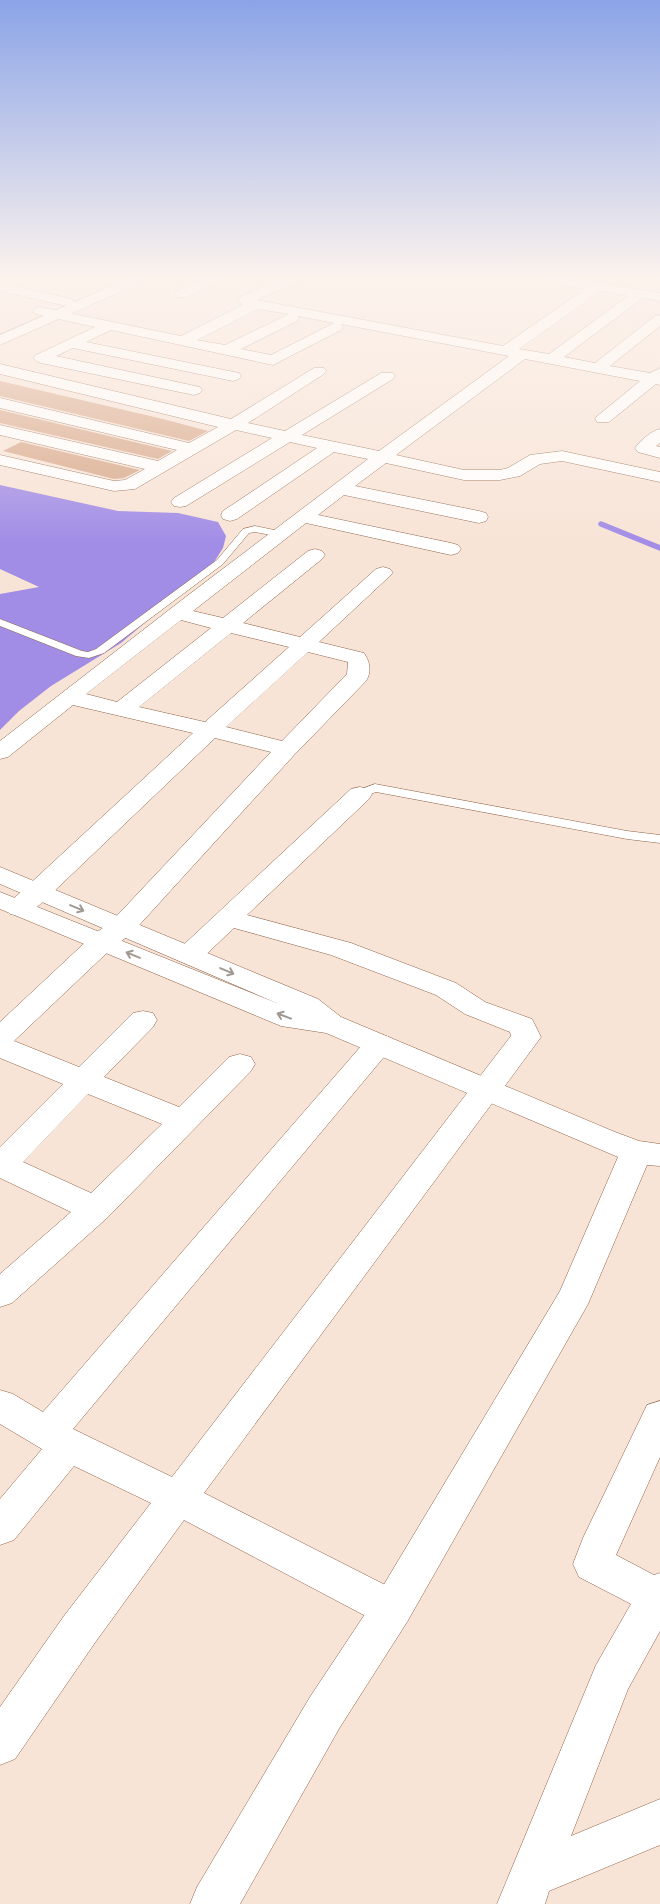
<svg xmlns="http://www.w3.org/2000/svg" width="660" height="1904" viewBox="0 0 660 1904" font-family="Signika,sans-serif">
<rect width="100%" height="100%" fill="#f8e4d7"/>
<polygon fill="#a18ce6" points="0,485 118,511 178,513 218,522 226,536 223,548 211,567 121,643 51,686 19,711 0,730 0,594 39,587 0,569"/>
<g fill="none" stroke-linecap="round" stroke-linejoin="round">
<polyline stroke="#a18ce6" stroke-width="5.5" points="601,524 660,548"/>
</g>
<g fill="#d8a88a">
<polygon points="0,381 163,419 208,431 189,441 0,396"/>
<polygon points="0,410 172,451 158,459 0,423"/>
<polygon points="21,442 140,470 124,478 114,479 3,451"/>
</g>
<g fill="none" stroke-linecap="round" stroke-linejoin="round">
<g stroke="#8f6347" stroke-width="1">
<g id="lane">
<polygon points="255,526 284,532 286,534 281,537 255,532 249,533 223,564 104,653 89,658 76,656 0,626 0,619 82,651 88,652 96,649 217,560 243,529"/>
<polygon points="375,784 627,831 660,835 660,843 627,839 376,792 360,798 354,794 356,791"/>
</g>
</g>
<g stroke="#8f6347" stroke-width="1">
<g id="street">
<polygon points="203,278 221,278 219,281 187,297 177,297 175,294 177,291"/>
<path d="M 283,278 L 301,278 L 299,281 L 257,300 L 503,346 L 585,289 L 546,282 L 539,278 L 571,278 L 660,293 L 660,301 L 643,298 L 564,357 L 595,363 L 655,316 L 660,315 L 660,326 L 610,366 L 650,373 L 660,368 L 660,385 L 656,384 L 609,422 L 597,422 L 595,418 L 640,381 L 525,359 L 396,455 L 464,470 L 500,470 L 508,468 L 530,455 L 562,451 L 660,472 L 660,482 L 562,461 L 540,464 L 520,476 L 500,480 L 464,480 L 386,463 L 355,486 L 479,511 L 486,513 L 488,517 L 486,521 L 479,523 L 344,495 L 318,515 L 451,543 L 458,545 L 461,549 L 458,553 L 451,555 L 306,523 L 193,611 L 223,618 L 308,551 L 315,549 L 322,551 L 325,555 L 322,559 L 243,623 L 300,637 L 376,569 L 383,567 L 390,569 L 393,573 L 319,642 L 364,653 C 370,662 372,671 366,681 L 295,754 L 132,933 L 112,948 L 14,1041 L 79,1067 L 133,1013 L 143,1011 L 153,1013 L 157,1020 L 153,1027 L 104,1077 L 179,1107 L 229,1057 L 240,1054 L 251,1057 L 255,1064 L 251,1071 L 107,1218 L 12,1303 L 0,1307 L 0,1274 L 71,1212 L 0,1178 L 0,1147 L 63,1084 L 0,1058 L 0,1022 L 92,936 L 112,921 L 271,752 L 215,738 L 48,897 C 36,908 27,918 10,914 L 6,908 L 10,902 L 193,733 L 73,705 L 8,757 L 0,759 L 0,741 L 187,596 L 368,459 L 334,452 L 237,519 L 230,521 L 223,519 L 221,515 L 223,511 L 317,448 L 290,442 L 186,506 L 180,507 L 174,506 L 171,502 L 174,498 L 272,438 L 236,430 L 135,489 L 114,491 L 0,465 L 0,455 L 114,481 L 125,480 L 145,469 L 0,435 L 0,425 L 158,461 L 177,450 L 0,408 L 0,398 L 189,443 L 218,427 L 0,374 L 0,364 L 231,419 L 314,368 L 324,368 L 327,371 L 324,374 L 248,423 L 285,431 L 381,373 L 393,373 L 395,376 L 393,379 L 302,435 L 379,451 L 509,356 L 341,324 L 343,327 L 341,330 L 273,365 L 111,330 L 86,342 L 239,373 L 241,376 L 239,379 L 233,381 L 73,348 L 56,356 L 200,387 L 202,390 L 200,393 L 194,395 L 41,363 L 36,361 L 33,358 L 36,355 L 95,327 L 35,314 L 33,311 L 35,308 L 40,307 L 181,336 L 242,305 L 238,300 L 240,297 ZM 600,291 L 628,296 L 549,354 L 519,349 ZM 258,309 L 289,314 L 225,345 L 197,340 ZM 298,316 L 334,323 L 271,355 L 241,349 L 297,321 L 299,318 ZM 181,620 L 211,628 L 117,702 L 86,694 ZM 231,633 L 289,647 L 205,722 L 139,707 ZM 308,652 L 348,662 L 347,674 L 282,741 L 226,727 ZM 88,1094 L 162,1124 L 91,1193 L 23,1162 Z"/>
<polygon points="0,283 72,299 74,302 72,305 67,306 0,291"/>
<path d="M 660,429 L 660,443 L 656,446 L 660,447 L 660,458 L 638,452 L 635,448 C 641,440 651,431 660,429 Z"/>
<polygon points="360,787 369,789 372,794 369,799 247,915 351,943 456,983 485,1002 532,1019 541,1037 204,1493 407,1596 413,1609 407,1622 392,1628 377,1622 184,1520 94,1644 15,1759 0,1765 0,1707 64,1616 151,1503 74,1466 14,1540 0,1545 0,1499 42,1449 0,1424 0,1390 13,1394 43,1412 369,1037 379,1034 389,1037 394,1044 389,1051 73,1429 172,1477 511,1036 510,1032 465,1014 436,995 331,955 234,928 199,961 189,964 179,961 175,955 179,949 351,789"/>
<polygon points="660,1401 660,1457 616,1555 654,1575 660,1573 660,1631 628,1689 571,1836 660,1799 660,1845 549,1891 545,1904 497,1904 596,1665 631,1604 579,1577 573,1564 583,1538 647,1405"/>
</g>
</g>
<g stroke="#8f6347" stroke-width="1">
<g id="secondary">
<polygon points="129,278 147,278 145,281 0,345 0,335"/>
<polygon points="0,867 318,999 341,1017 615,1132 639,1141 660,1144 660,1166 647,1165 588,1304 407,1622 340,1727 240,1904 190,1904 197,1887 310,1697 377,1596 560,1291 618,1157 326,1033 281,1026 0,909 0,892 279,1004 0,884"/>
</g>
</g>
<use href="#lane" fill="#fff" fill-rule="evenodd"/>
<use href="#street" fill="#fff" fill-rule="evenodd"/>
<use href="#secondary" fill="#fff" fill-rule="evenodd"/>
</g>
<defs><path id="oneway-shaft" d="M-6 0H5M1.5-3L5.5 0L1.5 3" fill="none" stroke-width="1.6" stroke-linecap="round" stroke-linejoin="round" transform="scale(1.25)"/></defs>
<g stroke="#a09892">
<use href="#oneway-shaft" transform="translate(77 908) rotate(23)"/>
<use href="#oneway-shaft" transform="translate(133 955) rotate(-158)"/>
<use href="#oneway-shaft" transform="translate(227 971) rotate(23)"/>
<use href="#oneway-shaft" transform="translate(284 1016) rotate(-159)"/>
</g>
<linearGradient id="sky" x2="0" y2="1"><stop stop-color="#8ba4e7"/><stop offset="0.51" stop-color="#fcf3ed"/><stop offset="1" stop-color="#fcf3ed" stop-opacity="0"/></linearGradient>
<rect width="660" height="545" fill="url(#sky)"/>
</svg>
